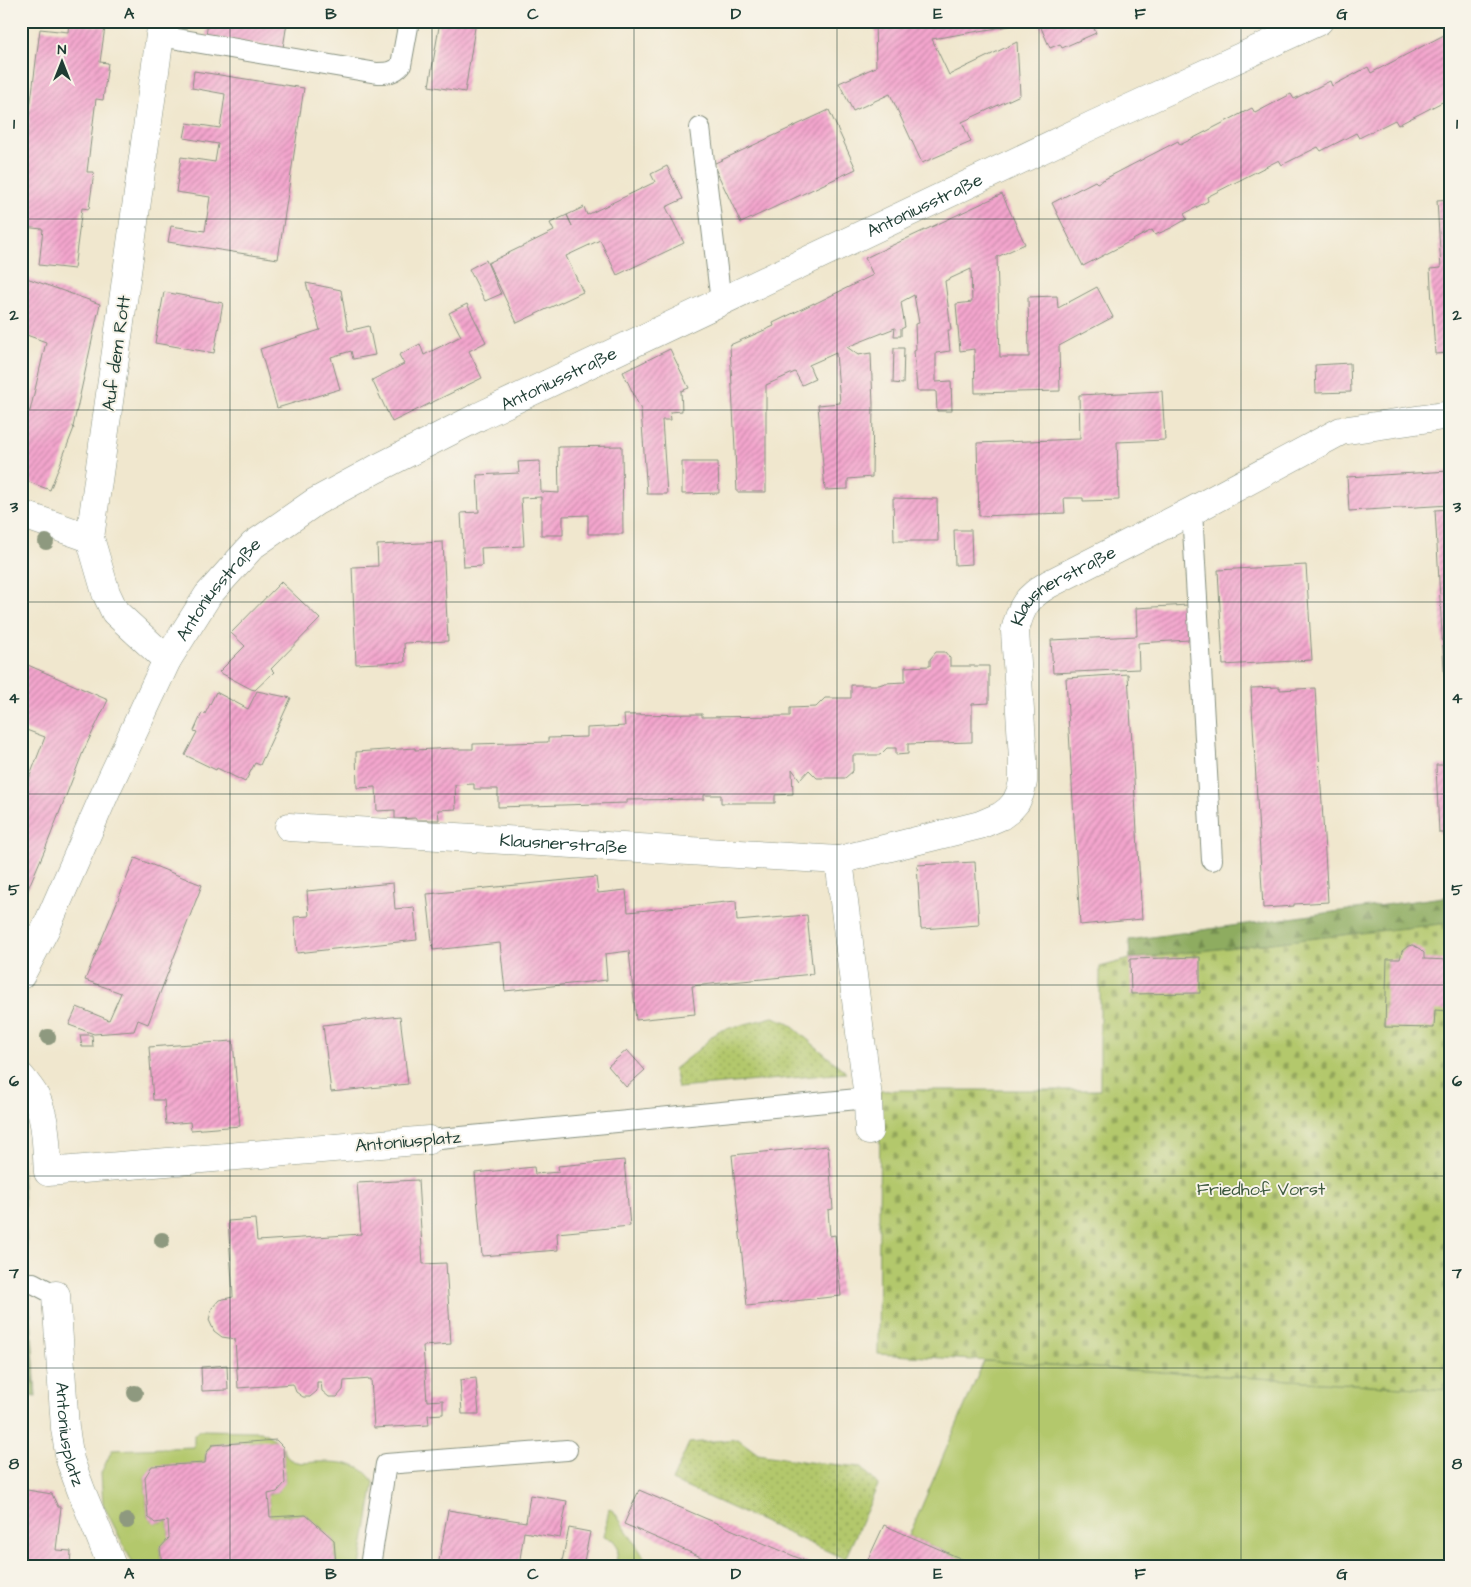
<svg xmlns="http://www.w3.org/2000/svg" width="1471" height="1587" viewBox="0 0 1471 1587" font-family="'Architects Daughter',sans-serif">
<defs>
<pattern id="forest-firs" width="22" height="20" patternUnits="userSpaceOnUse" patternTransform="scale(1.25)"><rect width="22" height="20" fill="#8eac60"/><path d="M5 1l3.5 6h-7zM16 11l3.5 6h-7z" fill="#738d50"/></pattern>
<pattern id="cemetery-stones" width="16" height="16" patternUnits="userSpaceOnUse" patternTransform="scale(1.25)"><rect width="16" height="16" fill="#b3c86c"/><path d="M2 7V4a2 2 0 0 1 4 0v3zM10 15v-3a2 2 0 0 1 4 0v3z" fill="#91a45a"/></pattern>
<pattern id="park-dots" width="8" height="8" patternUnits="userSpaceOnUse" patternTransform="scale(1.25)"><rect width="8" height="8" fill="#b3c86c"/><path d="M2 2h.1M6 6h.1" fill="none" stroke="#91a45a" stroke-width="1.8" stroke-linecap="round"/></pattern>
<pattern id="building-hatch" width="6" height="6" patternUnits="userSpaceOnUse" patternTransform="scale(1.25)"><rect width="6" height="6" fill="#f4a6ce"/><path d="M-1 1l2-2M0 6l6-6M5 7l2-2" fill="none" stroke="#c588a8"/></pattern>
</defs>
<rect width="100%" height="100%" fill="#f7f3e8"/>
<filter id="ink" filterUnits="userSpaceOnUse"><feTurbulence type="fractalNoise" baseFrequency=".02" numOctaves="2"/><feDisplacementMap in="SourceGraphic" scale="10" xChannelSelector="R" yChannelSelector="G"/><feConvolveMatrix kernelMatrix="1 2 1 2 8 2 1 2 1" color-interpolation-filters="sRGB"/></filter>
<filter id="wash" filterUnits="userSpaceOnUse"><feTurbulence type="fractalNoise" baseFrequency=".0096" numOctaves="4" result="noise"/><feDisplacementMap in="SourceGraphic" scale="20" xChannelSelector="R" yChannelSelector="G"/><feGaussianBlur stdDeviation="1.12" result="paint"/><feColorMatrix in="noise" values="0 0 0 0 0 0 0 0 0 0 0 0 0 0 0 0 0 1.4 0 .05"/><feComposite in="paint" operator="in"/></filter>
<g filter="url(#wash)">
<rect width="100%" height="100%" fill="#f0e7ce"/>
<g fill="#b3c86c" stroke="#698250">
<polygon points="984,1361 1450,1390 1450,1566 978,1566 909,1536"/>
<polygon points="199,1430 261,1431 276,1440 212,1445 206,1454 205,1463 152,1467 145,1477 148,1517 155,1523 168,1521 169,1538 160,1549 162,1566 134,1566 103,1504 101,1473 112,1450 194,1447 194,1435"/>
<path d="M 283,1447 C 284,1450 286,1456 288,1458 C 296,1464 306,1463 315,1462 C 337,1462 362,1461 374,1483 L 360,1566 L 336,1566 L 334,1540 L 306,1515 L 270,1517 L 268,1494 L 277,1492 L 285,1483 Z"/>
<polygon points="609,1508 615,1513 650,1566 616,1566 618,1547 613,1540 604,1537"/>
</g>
<g fill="url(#forest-firs)" stroke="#56744a">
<polygon points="1450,896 1450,923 1130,959 1129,940"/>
<polygon points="21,1157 36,1397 21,1395"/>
</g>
<polygon fill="url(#cemetery-stones)" stroke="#698250" points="1450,923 1450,1390 878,1354 880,1091 901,1090 1100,1090 1100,967 1130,959"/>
<g fill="url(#park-dots)" stroke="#698250">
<polygon points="773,1017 787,1022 847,1073 678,1088 674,1069 699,1049 718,1031"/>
<polygon points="738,1439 758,1454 808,1462 862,1467 878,1485 845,1559 672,1481 689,1443"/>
</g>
<g id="blocks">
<g fill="url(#building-hatch)">
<polygon points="208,21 298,21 297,25 287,23 283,48 206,36"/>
<polygon points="440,21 476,21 465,92 429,86"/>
<polygon points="875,21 1015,21 1015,25 932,39 949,75 1017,42 1020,95 962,122 971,142 922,163 890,94 853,111 839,83 876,67"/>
<polygon points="1038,21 1091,21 1096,33 1062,48 1060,44 1050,48"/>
<polygon points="69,23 105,27 100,62 108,63 103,100 96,99 87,172 94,172 89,209 82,208 74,269 39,265 43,229 21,227 21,181 40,29 68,32"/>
<polygon points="1444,35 1450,46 1450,98 1398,125 1395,120 1359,138 1356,133 1321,151 1318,147 1282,165 1279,160 1207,197 1208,201 1184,214 1187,219 1171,228 1155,235 1152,230 1083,266 1052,203 1095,181 1097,183 1178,141 1180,145 1252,108 1255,113 1291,94 1294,99 1330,81 1332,86 1368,67 1371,73"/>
<polygon points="194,71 304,88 278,259 168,242 171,226 205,231 210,197 176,192 181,157 215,162 218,144 184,138 187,123 220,128 223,109 225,94 192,88"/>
<polygon points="829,110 856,169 741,223 713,164"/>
<polygon points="667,166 683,199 666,207 684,243 617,275 600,240 566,256 583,292 517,323 488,263 554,231 550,223 567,215 572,226 567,215 584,207 587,215 655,182 651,174"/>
<polygon points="1002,194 1025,244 997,257 1000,357 1029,357 1028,297 1057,296 1058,308 1097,287 1113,317 1059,346 1060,391 975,393 974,349 960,351 956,304 972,302 971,269 945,281 951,330 948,330 950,351 936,353 936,382 951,381 952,411 937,411 936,391 917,391 914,351 916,350 915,324 919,323 914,295 901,302 905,327 901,329 901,336 894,336 895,328 847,347 858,355 871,353 873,405 872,477 848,479 848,489 825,490 818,405 840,403 836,353 809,365 815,379 802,385 795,372 766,385 766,492 737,492 730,345 774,326 773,323 814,303 814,304 873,275 865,258"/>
<polygon points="1450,199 1450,353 1435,354 1430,269 1441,268 1437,200"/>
<polygon points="486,260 501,294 485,301 469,269"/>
<polygon points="21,276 100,304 73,427 74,428 50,490 21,479 21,417 24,409 30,411 46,342 21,333"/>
<polygon points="306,283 341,290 348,331 369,326 375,355 353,359 351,351 331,357 340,389 277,408 260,349 320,330"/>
<polygon points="164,292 223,303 214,353 155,343"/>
<polygon points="467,304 486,342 469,351 482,378 392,422 372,380 404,364 399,355 420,344 424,355 461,336 449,313"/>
<polygon points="894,348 904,348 903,384 893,383"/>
<polygon points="670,349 689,388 681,391 682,411 670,412 671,420 662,420 667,494 647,494 641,410 623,372"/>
<polygon points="1350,363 1351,392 1316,393 1315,365"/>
<polygon points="1162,391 1165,440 1117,442 1119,500 1083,501 1083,498 1064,498 1065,513 979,516 977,443 1080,439 1079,395"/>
<polygon points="622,446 623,534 588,534 588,515 563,516 563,535 541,535 541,497 521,498 524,546 481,548 482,566 464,567 461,513 479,512 477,475 519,473 518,462 540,461 541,492 559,493 558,447"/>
<polygon points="682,462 718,462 719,493 682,494"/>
<polygon points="1450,471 1450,505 1349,511 1347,477"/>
<polygon points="893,498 937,499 938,541 894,541"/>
<polygon points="1450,509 1450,722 1447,722 1435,510"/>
<polygon points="954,530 971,530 972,564 955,565"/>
<polygon points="443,542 448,641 404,643 405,662 356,664 352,567 378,566 377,545"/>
<polygon points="1306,565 1312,660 1223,665 1218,570"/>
<polygon points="281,582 320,619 271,669 274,672 255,690 251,689 219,672 245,646 231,633"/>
<polygon points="1188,605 1189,640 1138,643 1139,669 1053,673 1051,640 1137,636 1136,608"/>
<polygon points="936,652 945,652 950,658 950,666 989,666 989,703 972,704 972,742 908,744 908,754 896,755 896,748 887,748 880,755 853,755 853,771 845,778 817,778 809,770 800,780 792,769 793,794 775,795 775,803 721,803 721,795 704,795 704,799 627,800 627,803 498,807 498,789 474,789 474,784 455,785 456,809 438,810 439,820 416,820 416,818 395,819 395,810 377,811 376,787 357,788 356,752 415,748 415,750 454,748 454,749 473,749 473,744 548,742 548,738 587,737 587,728 625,726 624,715 702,714 702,717 790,716 790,708 816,707 825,698 851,698 851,685 879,685 885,683 905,682 905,667 930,666 930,659"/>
<polygon points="21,662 108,700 83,752 46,847 21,905 21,799 45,737 21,728"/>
<polygon points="1128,674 1142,919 1080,925 1066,678"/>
<polygon points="1280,687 1280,690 1315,688 1328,902 1294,904 1294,906 1263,908 1251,688"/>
<polygon points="257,691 291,698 260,765 255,763 245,782 217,768 216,770 185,755 197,732 194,731 202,713 205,714 216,692 248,709"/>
<polygon points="1436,765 1450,765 1450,833 1439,833"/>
<polygon points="135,858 202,885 148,1024 138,1020 134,1031 94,1034 69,1025 77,1007 109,1020 121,993 85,980"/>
<polygon points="975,862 979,925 921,929 917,865"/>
<polygon points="596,877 598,893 626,890 628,912 736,901 737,921 807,915 813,974 692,986 695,1014 636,1020 629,951 605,954 607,980 505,991 500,943 433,950 427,894"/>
<polygon points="393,883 395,909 414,907 417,940 297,953 294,917 309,916 307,891"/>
<polygon points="1413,945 1420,949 1424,953 1424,959 1450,960 1450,1011 1435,1010 1434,1028 1385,1027 1387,959 1400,959 1402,951 1408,946"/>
<polygon points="1200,957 1200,993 1131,994 1130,959"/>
<polygon points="400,1016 408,1084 331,1092 323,1025"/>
<polygon points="80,1035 92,1035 93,1047 82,1047"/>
<polygon points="233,1041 240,1126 191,1130 190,1122 166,1124 164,1100 153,1100 149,1047"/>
<polygon points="627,1050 645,1070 626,1087 608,1066"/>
<polygon points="828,1146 833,1209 828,1210 830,1236 835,1235 841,1296 747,1306 732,1155"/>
<polygon points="624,1160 630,1226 557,1233 558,1250 482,1256 475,1173 534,1167 535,1174 559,1172 558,1166"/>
<polygon points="418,1180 423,1264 446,1263 451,1344 423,1346 427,1401 443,1400 443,1414 428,1415 429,1425 374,1428 371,1379 344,1381 343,1390 337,1397 329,1397 322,1391 321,1382 317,1382 317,1391 310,1397 303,1397 296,1392 293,1384 238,1388 235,1339 222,1337 214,1331 209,1320 212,1308 219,1300 233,1297 228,1221 255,1219 257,1241 361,1234 357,1183"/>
<polygon points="227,1365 228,1390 202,1391 201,1367"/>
<polygon points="476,1378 479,1414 462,1414 460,1380"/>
<polygon points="276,1440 283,1447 285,1483 277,1492 268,1494 270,1517 306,1515 334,1540 336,1566 162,1566 160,1548 169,1538 168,1521 155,1523 148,1517 145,1477 152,1466 205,1463 206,1454 212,1445"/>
<polygon points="21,1489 52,1494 58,1507 61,1507 56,1550 71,1551 70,1566 21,1566"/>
<polygon points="639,1490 817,1566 722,1566 624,1524"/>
<polygon points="530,1495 567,1501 560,1538 524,1532 519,1566 438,1566 448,1510 526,1522"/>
<polygon points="884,1525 909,1536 978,1566 865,1566"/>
<polygon points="569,1528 590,1532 583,1566 561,1566"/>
</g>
</g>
</g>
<g filter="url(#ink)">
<use href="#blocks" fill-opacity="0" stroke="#889281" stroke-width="1"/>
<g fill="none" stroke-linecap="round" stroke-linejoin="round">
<g stroke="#889281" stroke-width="22">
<g id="service">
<path d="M 160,36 L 377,73 C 388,73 394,73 401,65 L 409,21"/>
<polyline points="700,128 721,302"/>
<polyline points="1192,511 1212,860"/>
<polyline points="429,1140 868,1098"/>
<polyline points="21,1284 33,1283 56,1295"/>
<polyline points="370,1566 386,1464 567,1450"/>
</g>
</g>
<g stroke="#889281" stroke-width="29">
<g id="minor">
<polyline points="162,21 90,538 106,593 115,612 167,660"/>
<polyline points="21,514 90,538"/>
<path id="s1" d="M 289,827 L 839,860"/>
<path d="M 21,1077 C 26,1083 31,1089 35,1096 C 47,1118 46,1147 48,1172 L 429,1140"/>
<path id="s2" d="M 869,1131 L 868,1098 L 839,860 L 980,825 L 1001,816 L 1009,810 L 1016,802 L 1020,793 L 1023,782 L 1023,759 L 1015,631 C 1021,606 1027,597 1049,584 L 1192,511 L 1341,431 L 1450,415"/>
<path id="s3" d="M 56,1295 L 65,1428 L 70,1460 L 81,1490 L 112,1566"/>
</g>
</g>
<g stroke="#889281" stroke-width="29">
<g id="tertiary">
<path id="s4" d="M 21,975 L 46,928 L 110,782 L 167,660 L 208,595 L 253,545 L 315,502 L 376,469 L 480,416 L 1093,125 L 1319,21"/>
</g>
</g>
<use href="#service" stroke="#fff" stroke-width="20"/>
<use href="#minor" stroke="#fff" stroke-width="28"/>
<use href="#tertiary" stroke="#fff" stroke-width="28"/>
</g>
<g fill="#8e997f">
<circle cx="46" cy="542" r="8"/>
<circle cx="48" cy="1037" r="8"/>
<circle cx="162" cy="1240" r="8"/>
<circle cx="135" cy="1393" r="8"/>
<circle cx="127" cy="1521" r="8"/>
</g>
</g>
<path fill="none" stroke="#1f3d34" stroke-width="1" stroke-opacity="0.55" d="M 230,21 L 230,1566M 432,21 L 432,1566M 634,21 L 634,1566M 837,21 L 837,1566M 1039,21 L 1039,1566M 1241,21 L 1241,1566M 21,219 L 1450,219M 21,410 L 1450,410M 21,602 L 1450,602M 21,794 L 1450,794M 21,985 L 1450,985M 21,1176 L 1450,1176M 21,1368 L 1450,1368"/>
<g text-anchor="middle" stroke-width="4" stroke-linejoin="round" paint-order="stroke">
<g font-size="18" fill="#1f3d34" stroke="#f7f3e8">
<text dy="6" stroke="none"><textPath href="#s4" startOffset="1245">Antoniusstraße</textPath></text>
<text transform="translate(116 353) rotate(-82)" y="6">Auf dem Rott</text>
<text dy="6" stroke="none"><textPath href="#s4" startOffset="840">Antoniusstraße</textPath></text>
<text dy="6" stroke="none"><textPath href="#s2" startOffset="704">Klausnerstraße</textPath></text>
<text dy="6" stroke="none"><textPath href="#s4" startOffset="435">Antoniusstraße</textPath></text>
<text dy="6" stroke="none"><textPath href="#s1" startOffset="275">Klausnerstraße</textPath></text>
<text transform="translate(408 1141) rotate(-5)" y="6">Antoniusplatz</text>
<text dy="6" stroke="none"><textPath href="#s3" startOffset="140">Antoniusplatz</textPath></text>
</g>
<g font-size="18" fill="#3d593f" stroke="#f7f3e8">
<text x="1261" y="1195">Friedhof Vorst</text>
</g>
</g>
<rect width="1471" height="1587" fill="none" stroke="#f7f3e8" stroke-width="55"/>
<g transform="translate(62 62)" stroke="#f7f3e8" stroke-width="4" paint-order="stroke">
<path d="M0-4L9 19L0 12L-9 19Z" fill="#1f3d34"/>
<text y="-8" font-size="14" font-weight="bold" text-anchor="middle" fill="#1f3d34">N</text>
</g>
<rect x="28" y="28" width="1416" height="1532" fill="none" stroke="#1f3d34" stroke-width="2"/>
<g font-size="16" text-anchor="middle" font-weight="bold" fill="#1f3d34">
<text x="129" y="19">A</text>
<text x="331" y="19">B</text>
<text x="533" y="19">C</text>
<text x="736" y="19">D</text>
<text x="938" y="19">E</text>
<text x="1140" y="19">F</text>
<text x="1342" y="19">G</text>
<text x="14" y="129">1</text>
<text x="1457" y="129">1</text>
<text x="14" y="320">2</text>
<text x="1457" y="320">2</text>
<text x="14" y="512">3</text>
<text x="1457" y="512">3</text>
<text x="14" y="703">4</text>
<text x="1457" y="703">4</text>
<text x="14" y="895">5</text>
<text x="1457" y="895">5</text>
<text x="14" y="1086">6</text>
<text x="1457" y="1086">6</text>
<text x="14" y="1278">7</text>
<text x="1457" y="1278">7</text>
<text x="14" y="1469">8</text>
<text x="1457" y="1469">8</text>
<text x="129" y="1579">A</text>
<text x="331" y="1579">B</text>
<text x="533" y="1579">C</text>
<text x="736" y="1579">D</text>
<text x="938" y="1579">E</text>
<text x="1140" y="1579">F</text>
<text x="1342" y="1579">G</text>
</g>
</svg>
